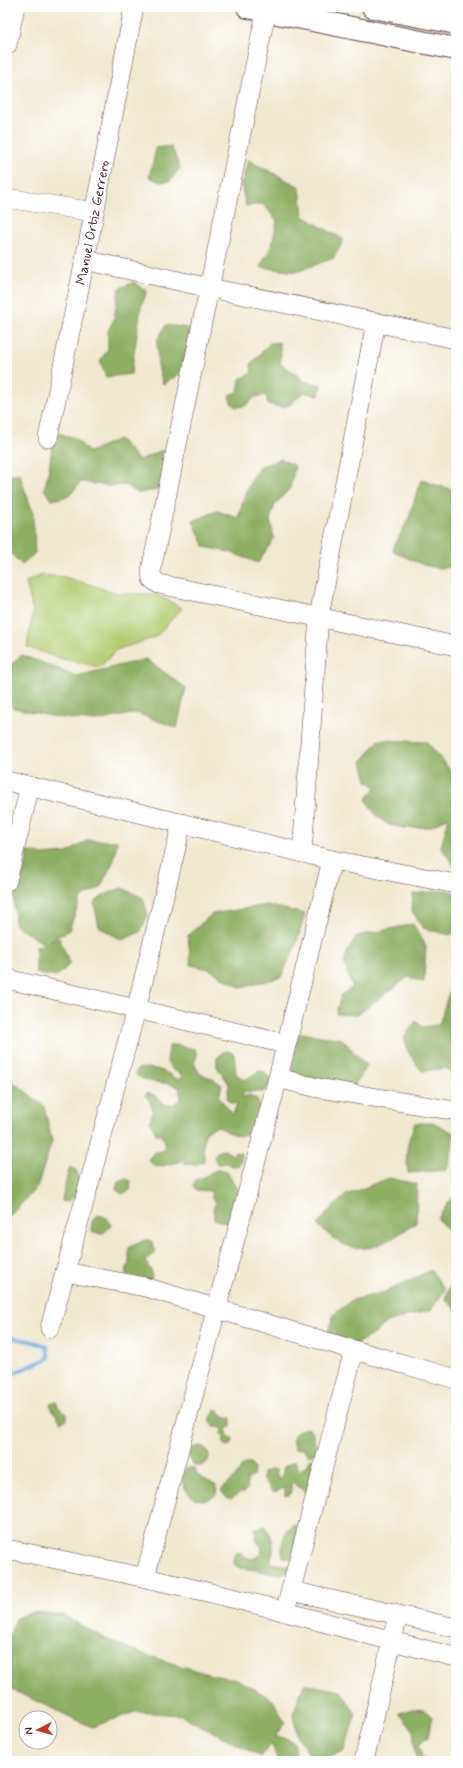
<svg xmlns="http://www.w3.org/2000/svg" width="463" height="1768" viewBox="0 0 463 1768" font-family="Mynerve,sans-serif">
<rect width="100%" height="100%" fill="#fff"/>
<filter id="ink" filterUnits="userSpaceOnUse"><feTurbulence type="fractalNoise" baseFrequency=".025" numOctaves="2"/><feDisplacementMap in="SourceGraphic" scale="8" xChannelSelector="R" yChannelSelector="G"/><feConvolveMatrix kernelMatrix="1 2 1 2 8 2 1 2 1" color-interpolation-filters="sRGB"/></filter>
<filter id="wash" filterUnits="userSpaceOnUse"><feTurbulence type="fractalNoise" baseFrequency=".012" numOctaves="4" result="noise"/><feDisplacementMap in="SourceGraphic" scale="16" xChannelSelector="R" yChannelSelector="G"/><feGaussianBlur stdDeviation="0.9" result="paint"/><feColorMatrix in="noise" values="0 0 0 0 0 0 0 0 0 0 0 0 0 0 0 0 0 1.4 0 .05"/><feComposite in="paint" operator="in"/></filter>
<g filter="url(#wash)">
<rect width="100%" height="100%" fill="#f0e8cf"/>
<polygon fill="#b1cb70" stroke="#7e754e" points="42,575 65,577 117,593 155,594 182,608 156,637 116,650 100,667 62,659 27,647 33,611 26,582"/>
<g fill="#8caf62" stroke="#6b6746">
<polygon points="171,146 180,168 170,181 160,182 149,177 154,159 155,148"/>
<polygon points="248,160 300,187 303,216 344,240 334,258 296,272 260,267 272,245 277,221 263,204 246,206 241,184"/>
<polygon points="134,282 147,291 141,307 131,374 106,377 100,361 108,349 108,331 114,319 119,289"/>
<polygon points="166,325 193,329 192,346 182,373 163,384 158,366 157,341"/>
<path d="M 279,342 L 281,353 L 280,364 L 297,374 L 303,381 L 321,385 L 319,396 L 304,392 C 289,405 288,411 268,404 L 266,395 L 255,397 L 245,406 L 236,407 L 231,403 L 229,395 L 238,392 L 240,379 L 252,373 L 251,364 L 270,343 Z"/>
<path d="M 55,432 L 75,438 L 89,452 L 119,439 L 139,460 L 162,450 L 164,470 L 157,490 L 138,493 L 125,485 L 108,486 L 81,482 L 69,496 L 52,500 L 44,489 C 50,470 51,451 55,432 Z"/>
<polygon points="281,459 295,466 290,488 275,505 270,519 274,538 258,563 233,553 205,547 193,521 217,511 238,518 247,489 259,467"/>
<polygon points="19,473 33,513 35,553 22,565 7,550 11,530 7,523 7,476"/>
<path d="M 421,480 L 456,491 L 456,565 C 435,574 412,560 393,551 L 395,544 L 408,520 Z"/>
<polygon points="22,655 77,676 146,659 186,688 177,728 136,713 96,721 56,717 13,708 7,702 7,668"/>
<polygon points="379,740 427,742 452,772 456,767 456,869 441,847 449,817 430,827 403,828 387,824 376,815 366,800 376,787 367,781 362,761"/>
<polygon points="88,840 117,841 114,860 100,888 81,898 69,930 48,942 59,938 70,964 56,977 36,973 36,947 44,944 15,925 14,898 27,862 26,851 43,855 67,853"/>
<polygon points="122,888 143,898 148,915 140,932 122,940 99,927 94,903 104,895"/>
<polygon points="446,890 456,893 456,931 450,935 423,928 412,911 413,894"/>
<polygon points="267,905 305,914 296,945 281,977 241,988 209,969 191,965 188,935 212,914"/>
<path d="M 413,924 L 426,946 L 424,982 L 408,977 L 357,1015 L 336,1014 L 341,995 L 353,987 C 342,960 341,961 357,936 Z"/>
<polygon points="449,992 456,993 456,1075 446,1068 422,1071 408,1052 404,1037 416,1021 422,1027 439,1025"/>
<polygon points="300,1033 342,1039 367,1066 352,1088 294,1074 288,1057"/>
<path d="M 176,1045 L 195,1049 L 197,1056 L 194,1063 L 200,1074 L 212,1078 L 222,1085 L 219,1097 L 233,1115 L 237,1103 L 231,1103 L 227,1098 L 229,1084 L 217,1067 L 217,1058 L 223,1052 L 229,1051 L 234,1054 L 236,1074 L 245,1080 L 259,1071 L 265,1072 L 270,1080 L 268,1087 L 263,1092 L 246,1091 L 242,1094 L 242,1097 L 250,1095 L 257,1099 L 260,1111 L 254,1132 C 241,1140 230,1134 218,1126 L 207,1130 L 203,1141 L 204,1161 L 194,1165 L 184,1163 L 185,1156 L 180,1162 L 156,1167 L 148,1160 L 154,1152 L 163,1151 L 165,1143 L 162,1135 L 156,1134 L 150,1121 L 153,1111 L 150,1101 L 145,1096 L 147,1093 L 154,1095 L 166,1105 L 175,1104 L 181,1099 L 179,1087 C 164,1080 150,1086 135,1074 L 138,1069 C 153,1067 164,1069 176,1079 L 181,1079 L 183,1075 L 173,1070 L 167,1062 L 169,1046 Z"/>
<polygon points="7,1077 44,1106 52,1141 37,1187 7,1219"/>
<path d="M 415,1123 L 434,1123 L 454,1133 L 452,1149 L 447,1170 L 408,1173 C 405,1152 407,1142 415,1123 Z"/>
<polygon points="224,1150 233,1155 235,1152 241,1153 241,1162 238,1166 231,1166 227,1163 217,1164 214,1157 217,1152"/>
<path d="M 70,1167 L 76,1170 L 80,1181 L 75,1195 L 67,1202 L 62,1201 C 62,1199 68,1170 70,1167 Z"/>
<path d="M 219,1169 C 233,1170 230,1185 240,1190 L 232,1217 L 225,1223 L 214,1219 L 213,1208 L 216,1203 L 212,1199 L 211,1191 L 196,1190 L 193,1185 L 196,1180 C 205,1178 210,1172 219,1169 Z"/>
<path d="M 389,1178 L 417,1184 L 416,1223 C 376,1249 357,1263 318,1225 L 328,1212 L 346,1195 Z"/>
<polygon points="126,1179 131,1181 130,1190 122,1194 116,1190 118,1182"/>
<polygon points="456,1196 456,1238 437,1219 452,1198"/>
<path d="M 99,1214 L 108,1219 L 111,1226 L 102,1234 L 93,1233 C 90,1224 91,1220 99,1214 Z"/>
<polygon points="145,1240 151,1240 156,1251 145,1261 152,1272 151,1280 126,1274 127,1267 130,1264 128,1250 130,1247"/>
<polygon points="431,1270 445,1290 431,1310 386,1322 376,1333 356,1344 328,1332 334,1314 353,1300 385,1292"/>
<polygon points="456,1280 456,1310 445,1298 451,1284"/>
<polygon points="56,1401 58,1407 67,1414 67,1420 61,1422 51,1408 50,1403"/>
<polygon points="215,1410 220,1412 223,1416 231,1418 231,1427 226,1429 229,1437 233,1439 232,1444 228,1446 224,1444 224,1437 221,1434 223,1428 214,1427 210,1420"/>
<path d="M 307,1428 L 312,1430 L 317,1452 L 309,1456 L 304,1450 L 306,1447 L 300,1449 L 295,1449 C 289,1438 295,1430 307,1428 Z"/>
<circle cx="199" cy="1456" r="10"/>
<path d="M 316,1458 L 308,1493 L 296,1486 L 293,1481 L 291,1485 L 292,1489 L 289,1495 L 285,1496 L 285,1488 L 273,1492 L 263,1480 L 263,1473 C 268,1470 271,1469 276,1470 L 278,1479 L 281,1478 L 284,1467 L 295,1461 L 299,1470 L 303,1469 L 311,1459 Z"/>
<polygon points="247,1463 251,1464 254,1469 253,1476 247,1480 248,1487 245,1492 239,1493 231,1499 225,1496 221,1490 235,1477 243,1465"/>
<polygon points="186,1468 195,1468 197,1475 217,1486 216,1495 206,1500 194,1499 186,1490 181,1476"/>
<path d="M 293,1524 L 299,1528 L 291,1559 L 283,1557 C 280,1545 284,1532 293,1524 Z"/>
<path d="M 264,1526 C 270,1532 274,1542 273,1550 C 273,1556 270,1558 271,1563 L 292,1567 L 290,1572 C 274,1577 270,1573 255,1570 C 247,1568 241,1570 234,1564 L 233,1558 L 236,1553 L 240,1552 L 246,1557 L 252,1559 L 262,1554 L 261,1545 L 257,1542 L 255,1529 Z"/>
<path d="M 33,1612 L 63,1615 L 102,1637 L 149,1656 L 211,1675 L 237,1679 L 273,1700 L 285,1723 L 275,1737 L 286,1738 L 294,1743 L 296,1751 L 294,1761 L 280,1761 L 278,1759 L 271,1743 L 261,1757 L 181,1715 L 135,1712 L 92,1727 L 12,1690 C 5,1659 4,1647 16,1618 Z"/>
<polygon points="304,1684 341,1691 356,1714 344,1751 320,1761 313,1761 297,1735 293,1714"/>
<polygon points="412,1709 424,1710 432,1717 428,1737 419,1745 421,1755 426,1761 416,1761 413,1730 399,1713"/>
</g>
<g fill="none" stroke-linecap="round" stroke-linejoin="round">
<polyline stroke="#73aee4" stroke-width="4" points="7,1337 30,1341 47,1346 49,1358 7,1376"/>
</g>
</g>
<g filter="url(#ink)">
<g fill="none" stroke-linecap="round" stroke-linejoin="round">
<g stroke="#633d44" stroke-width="20">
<g id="minor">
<polyline points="267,7 151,571 152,579 159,584 456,646"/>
<polyline points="7,45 15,7"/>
<polyline points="7,198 94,212"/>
<polyline points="85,260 210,288 456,339"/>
<path id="s1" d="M 48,438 L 85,260 L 134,7"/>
<polyline points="7,781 332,860 456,884"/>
<polyline points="302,853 319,616 376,322"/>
<polyline points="7,881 30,786"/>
<polyline points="7,979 286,1044"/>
<polyline points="278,1078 318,1088 456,1111"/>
<polyline points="65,1272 145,1287 354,1350 456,1379"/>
<polyline points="50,1328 136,1010 182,823"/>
<path d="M 7,1549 C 100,1568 194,1587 286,1612 C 343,1627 399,1644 456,1657"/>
<polyline points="145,1577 278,1078 332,860"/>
<polyline points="292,1591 456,1628"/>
<polyline points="285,1612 354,1350"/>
<polyline points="364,1761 398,1615"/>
</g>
</g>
<g stroke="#633d44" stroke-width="24">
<g id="major">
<polyline points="248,7 456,49"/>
<polyline points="373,7 456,23"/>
</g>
</g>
<use href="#minor" stroke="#fff" stroke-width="19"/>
<use href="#major" stroke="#fff" stroke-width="22"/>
</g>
</g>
<g text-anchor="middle" stroke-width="3" stroke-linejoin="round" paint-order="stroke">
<g font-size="14" fill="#4a1f2b" stroke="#fff">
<text dy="5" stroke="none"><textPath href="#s1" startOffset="220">Manuel Ortiz Gerrero</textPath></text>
</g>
</g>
<rect width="463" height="1768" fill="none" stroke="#fff" stroke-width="24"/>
<g transform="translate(38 1730) rotate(264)"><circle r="19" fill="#ffffff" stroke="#b7a5aa"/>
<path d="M0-3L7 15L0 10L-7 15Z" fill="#c8321e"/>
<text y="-6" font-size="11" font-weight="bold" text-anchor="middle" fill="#4a1f2b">N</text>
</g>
</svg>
